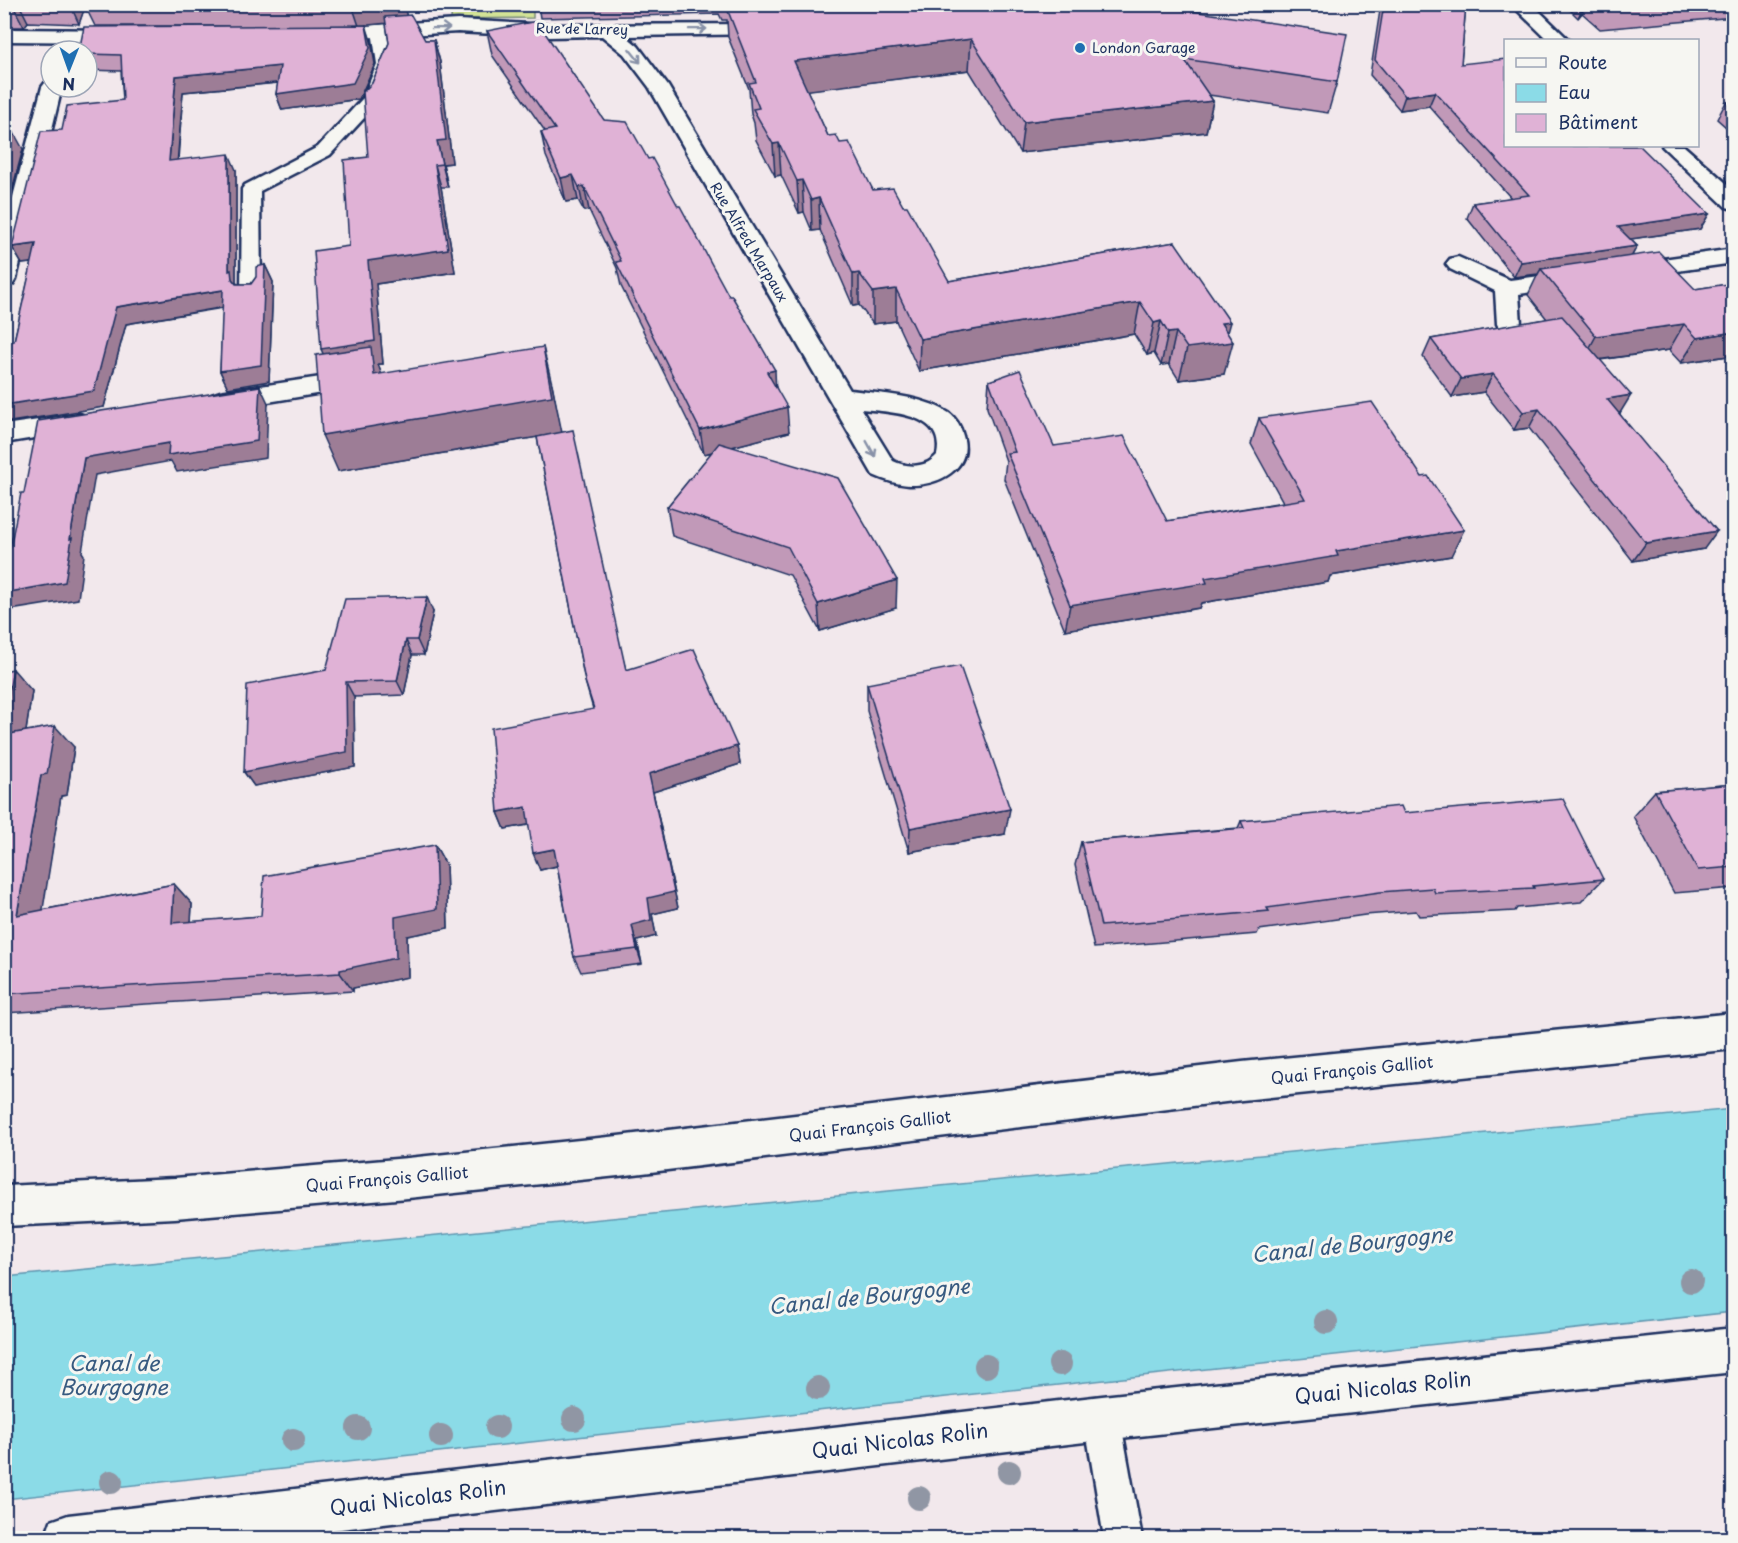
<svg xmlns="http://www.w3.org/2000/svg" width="1738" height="1543" viewBox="0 0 1738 1543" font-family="'Playpen Sans',sans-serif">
<rect width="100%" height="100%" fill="#f2e8ec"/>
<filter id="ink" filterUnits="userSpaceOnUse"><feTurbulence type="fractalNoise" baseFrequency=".0167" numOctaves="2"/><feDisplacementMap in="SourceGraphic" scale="12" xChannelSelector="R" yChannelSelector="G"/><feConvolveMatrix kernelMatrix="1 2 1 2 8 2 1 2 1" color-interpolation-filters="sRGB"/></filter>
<g filter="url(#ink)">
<polygon fill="#d2e296" stroke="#76887a" stroke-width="1.5" points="452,5 533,5 533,18 451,19"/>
<polygon fill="#8bdbe7" stroke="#5e96b0" stroke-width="1.5" points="1733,1109 1733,1312 5,1499 5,1277"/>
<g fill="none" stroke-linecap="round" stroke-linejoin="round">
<g stroke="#1b2f5e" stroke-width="5">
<g id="service">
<polygon points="380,26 388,31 393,64 377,104 330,155 260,191 261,294 258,298 244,298 241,294 242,189 245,185 318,147 363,98 377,64 372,31"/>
<polygon points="1102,1400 1115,1405 1120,1418 1142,1538 1104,1538 1084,1418 1089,1405"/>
</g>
</g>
<g stroke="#1b2f5e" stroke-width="5">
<g id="minor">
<polygon points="1511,4 1532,4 1569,40 1548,40"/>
<path d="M 458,20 L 548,25 L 780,24 L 783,28 L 780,32 L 773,34 L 626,36 L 638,46 L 668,86 L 850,390 C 882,394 921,395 949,413 C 956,418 961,428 963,436 C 973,469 937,486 909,485 C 896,484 884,480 873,475 L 649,87 L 624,54 L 602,36 L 548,37 L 458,32 L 324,40 L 317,38 L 314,34 L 317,30 L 324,28 ZM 861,409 C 890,412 946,413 937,455 C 926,468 908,468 893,461 Z"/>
<polygon points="4,29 126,30 133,32 136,36 133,40 126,42 4,41"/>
<polygon points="51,81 51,87 62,87 16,279 13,284 4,286 4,231 42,87 45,83"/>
<polygon points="1662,146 1684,146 1734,190 1734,209 1726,207"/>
<polygon points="1734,249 1734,263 1627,278 1619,276 1615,271 1619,266 1627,264"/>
<polygon points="1458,257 1510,280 1579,271 1588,273 1591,278 1588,283 1579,285 1519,294 1521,324 1518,329 1509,332 1500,329 1497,324 1495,291 1450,269 1446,264 1450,259"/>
<polygon points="361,371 370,373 374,379 370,385 220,410 211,407 207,401 211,395 220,392"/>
<polygon points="80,414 89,417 93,423 89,429 4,443 4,425"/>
<polygon points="1734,1013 1734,1049 1242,1100 618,1176 408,1198 175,1218 4,1226 4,1186 175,1178 408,1158 618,1136 1242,1062"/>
</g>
</g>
<g stroke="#1b2f5e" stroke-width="5">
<polygon id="tertiary" points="1734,1328 1734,1372 1102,1440 264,1538 45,1538 51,1521 68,1515 1102,1396"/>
</g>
<use href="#service" fill="#f6f6f2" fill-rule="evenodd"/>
<use href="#minor" fill="#f6f6f2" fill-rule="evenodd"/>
<use href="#tertiary" fill="#f6f6f2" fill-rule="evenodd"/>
</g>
<g fill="#9096a4">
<circle cx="1691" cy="1281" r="12"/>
<circle cx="1326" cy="1322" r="12"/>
<circle cx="1060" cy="1364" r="12"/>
<circle cx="986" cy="1366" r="12"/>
<circle cx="818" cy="1388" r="12"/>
<circle cx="574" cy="1419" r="12"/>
<circle cx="497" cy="1427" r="12"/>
<circle cx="358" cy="1428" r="12"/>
<circle cx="441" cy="1436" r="12"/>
<circle cx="293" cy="1440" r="12"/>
<circle cx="1009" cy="1472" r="12"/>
<circle cx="111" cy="1482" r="12"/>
<circle cx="919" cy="1498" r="12"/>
</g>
<g fill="#c199b8" stroke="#1b2f5e" stroke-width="1.5">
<polygon points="4,4 407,4 405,10 406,15 425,40 434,40 440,62 452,163 443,164 448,187 441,187 455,272 376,284 383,364 378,364 381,374 552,384 561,432 626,670 737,746 740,764 653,792 678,908 652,914 656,936 637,941 642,964 581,972 574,957 557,866 540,870 529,825 505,829 498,812 593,709 585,681 537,437 338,471 323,354 349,246 368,157 372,83 389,43 386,23 365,25 371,41 375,64 359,99 282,110 276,94 278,83 183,92 178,160 236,170 236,282 237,284 251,284 265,265 273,282 269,381 228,388 220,371 223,308 126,324 104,407 14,341 32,263 22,264 12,247 62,130 123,100 121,71 87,70 87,51 228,26 95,26 85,6 79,24 28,22 24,27 4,27"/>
<polygon points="538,4 1145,4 1337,82 1328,113 1209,95 1213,101 1206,132 1020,153 969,70 807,90 828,136 840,143 873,190 903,206 949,281 1175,242 1227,332 1224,374 1179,380 1169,364 1161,365 1154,353 1147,355 1134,334 919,371 896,321 873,324 859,305 853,306 820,230 812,231 804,212 799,213 781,175 775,176 756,140 754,123 751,114 749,89 728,37 727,20 722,20 719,14 540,18"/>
<polygon points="1381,4 1466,4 1461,64 1709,214 1700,229 1630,239 1637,246 1632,256 1695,289 1734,283 1734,355 1681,363 1669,350 1600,360 1620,413 1619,413 1704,549 1633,561 1529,428 1514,430 1484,392 1452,397 1423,357 1431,339 1547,319 1528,295 1538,274 1514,277 1467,218 1473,203 1511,198 1429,106 1400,110 1370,75"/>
<polygon points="1564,4 1734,4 1734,17 1600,29 1582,13 1578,18"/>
<polygon points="487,31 604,120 648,159 776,387 789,432 731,447 896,608 820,631 790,575 672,536 667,507 712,452 704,454 621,286 617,268 589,210 584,211 578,200 566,202 546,156 541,132 545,131 492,55"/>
<polygon points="1726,102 1734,102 1734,134 1717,119"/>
<polygon points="989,381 1054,446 1167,521 1283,502 1251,444 1259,418 1451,556 1330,576 1328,582 1201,603 1199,608 1065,630 1004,479 1006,461 987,408"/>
<polygon points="433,612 424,655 412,655 404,695 354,697 355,767 254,786 244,772 326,670"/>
<polygon points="4,671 32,691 26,731 74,747 67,795 61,796 42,910 174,884 192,904 191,922 261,916 435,845 446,865 448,928 407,936 408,977 353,988 353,991 4,1013"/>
<polygon points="867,684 1005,834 909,852 867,711"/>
<polygon points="1734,784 1734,888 1674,893 1633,816 1655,791"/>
<polygon points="1404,813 1603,879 1581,902 1517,908 1515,911 1419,916 1416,911 1365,915 1259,930 1257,934 1094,948 1075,865 1081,842 1238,828 1241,821"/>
</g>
<g fill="#9d7d96" stroke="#1b2f5e" stroke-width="1.5">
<polygon points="15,4 19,4 28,22 24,27 13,6"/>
<polygon points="70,4 86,4 79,24"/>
<polygon points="358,4 407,4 405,10 408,21 359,26 352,5"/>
<polygon points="1584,4 1586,4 1582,13 1578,18"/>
<polygon points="366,25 371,41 375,64 359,99 282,110 276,94"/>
<polygon points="4,34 9,43 4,49"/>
<polygon points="971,39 969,70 795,92 794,61"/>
<polygon points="434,40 440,62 452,163 443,164 448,187 442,164 437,141"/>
<polygon points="280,66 285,82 183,92 176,177 169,161 176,76"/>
<polygon points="1435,92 1429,106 1400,110 1405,96"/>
<polygon points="1213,101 1206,132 1020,153 1024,122"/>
<polygon points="14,133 23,149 4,220 4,168"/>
<polygon points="779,143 781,175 775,176 773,144"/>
<polygon points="229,154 236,170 236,282 239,287 232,279 229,271"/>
<polygon points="435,165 441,187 455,272 376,284 383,364 378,364 385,384 331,372 321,349 368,261"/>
<polygon points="573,175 578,200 566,202 561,178"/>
<polygon points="802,180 804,212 799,213 797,181"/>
<polygon points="584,186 589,210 584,211 579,187"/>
<polygon points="819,198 820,230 812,231 811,200"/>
<polygon points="1709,214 1700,229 1610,242 1618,227"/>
<polygon points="36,244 45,261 22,264 12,247"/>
<polygon points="1637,246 1629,261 1541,269 1538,274 1514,277 1521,262"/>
<polygon points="265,265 273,282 269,381 228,388 220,371"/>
<polygon points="859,273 859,305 853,306 853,274"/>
<polygon points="896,289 896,321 873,324 873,292"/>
<polygon points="223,290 231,306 126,324 104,407 4,423 4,405 116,307"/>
<polygon points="1140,302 1134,334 919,371 920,339"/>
<polygon points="1161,321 1154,353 1147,355 1154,323"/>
<polygon points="1230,322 1224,343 1233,342 1224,374 1179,380 1187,348 1221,323"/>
<polygon points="1684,324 1669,350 1582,362 1596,336"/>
<polygon points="1176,332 1169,364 1161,365 1168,333"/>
<polygon points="1734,332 1734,355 1681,363 1697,338"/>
<polygon points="543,347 552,384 562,433 338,471 322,435"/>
<polygon points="775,370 776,395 767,372"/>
<polygon points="1493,374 1484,392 1452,397 1461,379"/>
<polygon points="260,386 268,403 266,458 177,472 171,461 95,475 82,552 84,555 78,599 4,611 4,593 70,539 84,458"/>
<polygon points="1631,395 1620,413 1596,417 1607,399"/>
<polygon points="787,407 789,432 704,454 700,430"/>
<polygon points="1539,409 1529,428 1514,430 1523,412"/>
<polygon points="1464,530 1451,556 1330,576 1328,582 1201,603 1199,608 1065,630 1070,605 1336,551"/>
<polygon points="1717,531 1704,549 1633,561 1646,543"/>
<polygon points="897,580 896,608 820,631 818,604"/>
<polygon points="427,597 433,612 424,655 417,640"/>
<polygon points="406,640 412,655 404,695 397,681"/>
<polygon points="13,669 32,691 22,757 4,738 4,719"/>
<polygon points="346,682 354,697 355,767 254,786 244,772"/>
<polygon points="55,726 74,747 67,795 61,796 39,934 17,915 41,775"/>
<polygon points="737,746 740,764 653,792 678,908 652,914 656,936 637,941 642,964 637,949 632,925 649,774"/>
<polygon points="526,807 533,824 505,829 498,812"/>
<polygon points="1010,809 1005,834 909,852 910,828"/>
<polygon points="435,845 446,865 448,928 407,936 408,977 353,988 353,991 340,973 340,970 395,917"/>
<polygon points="554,849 560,865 540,870 533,853"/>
<polygon points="174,884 192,904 190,942 172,923"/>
</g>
<g fill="#e0b2d6" stroke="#1b2f5e" stroke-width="1.5">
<polygon points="85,4 358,4 85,6"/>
<polygon points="538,4 596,4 538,6"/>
<polygon points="719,4 831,4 726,6 726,8 721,8"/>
<polygon points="831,4 1145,4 1347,34 1337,82 1184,59 1213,101 1024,122 971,39 794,61 828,136 836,135 840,143 849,142 873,190 893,188 903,206 907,206 949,281 1175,242 1230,322 1221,323 1233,342 1187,348 1176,332 1168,333 1161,321 1154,323 1140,302 920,339 896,289 873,292 859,273 853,274 819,198 811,200 802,180 797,181 779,143 773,144 753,109 759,108 749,83 756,82 726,6"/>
<polygon points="1384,4 1466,4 1461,64 1506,59 1506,146 1640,146 1709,214 1618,227 1637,246 1521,262 1473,203 1529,195 1435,92 1405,96 1375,60"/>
<polygon points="1605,4 1654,4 1610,9"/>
<polygon points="411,15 425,40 434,40 446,140 437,141 442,164 435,165 448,249 368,261 375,341 321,349 314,251 349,246 344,160 368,157 363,92 372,83 389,43 385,17"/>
<polygon points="537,21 604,120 627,122 648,159 652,158 678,206 680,206 729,296 732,296 775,370 767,372 787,407 700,430 616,262 621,261 584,186 579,187 573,175 561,178 541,132 555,129 487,31"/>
<polygon points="366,25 370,48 353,83 276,94 280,66 176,76 169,161 229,154 229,271 231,270 232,279 236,284 251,284 256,277 256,267 265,265 261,365 220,371 223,290 116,307 94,391 4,405 4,343 14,341 36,244 12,247 41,131 62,130 67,106 123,100 121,55 87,54 87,51 79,51 84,27"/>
<polygon points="1726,102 1734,102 1734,109"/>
<polygon points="4,133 14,133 4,168"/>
<polygon points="1659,252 1695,289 1734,283 1734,332 1697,338 1684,324 1596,336 1541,269"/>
<polygon points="1562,316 1631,395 1607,399 1717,531 1646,543 1539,409 1523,412 1493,374 1461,379 1431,339"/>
<polygon points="371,347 374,375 543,347 552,396 322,435 316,355"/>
<polygon points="1020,370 1054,446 1124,436 1167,521 1305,499 1259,418 1372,402 1422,477 1428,476 1464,530 1336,551 1338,556 1205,578 1207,583 1070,605 1007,453 1015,452 989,381"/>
<polygon points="260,386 257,441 168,455 169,443 84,458 70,539 72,538 65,582 4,593 4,549 10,548 21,493 24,493 38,421"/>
<polygon points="573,430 626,670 694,649 737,746 649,774 674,892 648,898 651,920 632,925 637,949 574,957 554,849 533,853 526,807 498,812 491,728 594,709 585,681 537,437"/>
<polygon points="719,443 838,478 897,580 818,604 788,547 667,507"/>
<polygon points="427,597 417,640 406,640 397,681 346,682 347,752 244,772 247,685 326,670 345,599"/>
<polygon points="960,666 1010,809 910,828 867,684"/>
<polygon points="13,669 4,719 4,671"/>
<polygon points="55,726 47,774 41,775 17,915 174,884 172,923 261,916 264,876 435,845 437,909 395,917 396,958 340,970 340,973 4,994 4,735"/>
<polygon points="1734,784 1734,867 1698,870 1655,791"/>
<polygon points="1563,799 1603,879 1533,886 1534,888 1435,893 1433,888 1380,892 1267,908 1269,911 1101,926 1081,842 1244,828 1241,821 1401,806 1404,813"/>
</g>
<defs><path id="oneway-shaft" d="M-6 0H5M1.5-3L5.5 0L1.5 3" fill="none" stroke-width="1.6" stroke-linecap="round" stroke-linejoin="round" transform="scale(1.5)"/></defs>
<g stroke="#8892a8">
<use href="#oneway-shaft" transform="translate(441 28) rotate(-1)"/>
<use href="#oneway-shaft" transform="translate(698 29) rotate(-1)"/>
<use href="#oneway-shaft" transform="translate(635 56) rotate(51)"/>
<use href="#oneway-shaft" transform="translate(871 449) rotate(61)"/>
</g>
</g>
<circle fill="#1f6fb2" stroke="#f6f6f2" stroke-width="2" cx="1080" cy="48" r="6"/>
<g text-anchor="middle" stroke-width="6" stroke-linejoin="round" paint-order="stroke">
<g font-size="14" fill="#1b2f5e" stroke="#f6f6f2">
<text transform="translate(582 29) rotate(1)" y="5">Rue de Larrey</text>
<text transform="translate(749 242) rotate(59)" y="5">Rue Alfred Marpaux</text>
</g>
<g font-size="14" fill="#1b2f5e" stroke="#f6f6f2" text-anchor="start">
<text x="1092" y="53">London Garage</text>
</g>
<g font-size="16" fill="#1b2f5e" stroke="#f6f6f2">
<text transform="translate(1352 1070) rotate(-6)" y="6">Quai François Galliot</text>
<text transform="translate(870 1126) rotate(-7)" y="6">Quai François Galliot</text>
<text transform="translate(387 1179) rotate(-5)" y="6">Quai François Galliot</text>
</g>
<g font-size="20" fill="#1b2f5e" stroke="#f6f6f2">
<text transform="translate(1383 1388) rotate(-6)" y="7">Quai Nicolas Rolin</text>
<text transform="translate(900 1441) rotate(-7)" y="7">Quai Nicolas Rolin</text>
<text transform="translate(418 1498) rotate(-7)" y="7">Quai Nicolas Rolin</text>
</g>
<g font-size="21" font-style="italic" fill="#375a80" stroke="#f6f6f2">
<text transform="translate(1352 1245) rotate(-6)" y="7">Canal de Bourgogne</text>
<text transform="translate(869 1297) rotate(-6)" y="7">Canal de Bourgogne</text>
<text x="114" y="1371">Canal de<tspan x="114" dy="24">Bourgogne</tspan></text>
</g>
</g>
<rect width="1738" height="1543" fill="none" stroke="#f6f6f2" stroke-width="24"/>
<rect x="12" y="12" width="1714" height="1519" fill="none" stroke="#1b2f5e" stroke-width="2" filter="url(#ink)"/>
<rect x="1504" y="39" width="195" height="108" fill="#f6f6f2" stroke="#9ea6b7" stroke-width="1.5"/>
<rect x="1516" y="58" width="30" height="9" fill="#f6f6f2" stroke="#9ea6b7" stroke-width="1.5"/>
<text x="1558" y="69" font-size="18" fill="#1b2f5e">Route</text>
<rect x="1516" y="84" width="30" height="18" fill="#8bdbe7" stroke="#9ea6b7" stroke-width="1.5"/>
<text x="1558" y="99" font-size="18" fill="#1b2f5e">Eau</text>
<rect x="1516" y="114" width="30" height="18" fill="#e0b2d6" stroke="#9ea6b7" stroke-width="1.5"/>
<text x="1558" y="129" font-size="18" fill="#1b2f5e">Bâtiment</text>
<g transform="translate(69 69) rotate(181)"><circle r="28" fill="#f6f6f2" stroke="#9ea6b7" stroke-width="1.5"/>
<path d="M0-4.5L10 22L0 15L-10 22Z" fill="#1f6fb2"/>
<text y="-9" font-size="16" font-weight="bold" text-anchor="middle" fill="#1b2f5e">N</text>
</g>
</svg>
